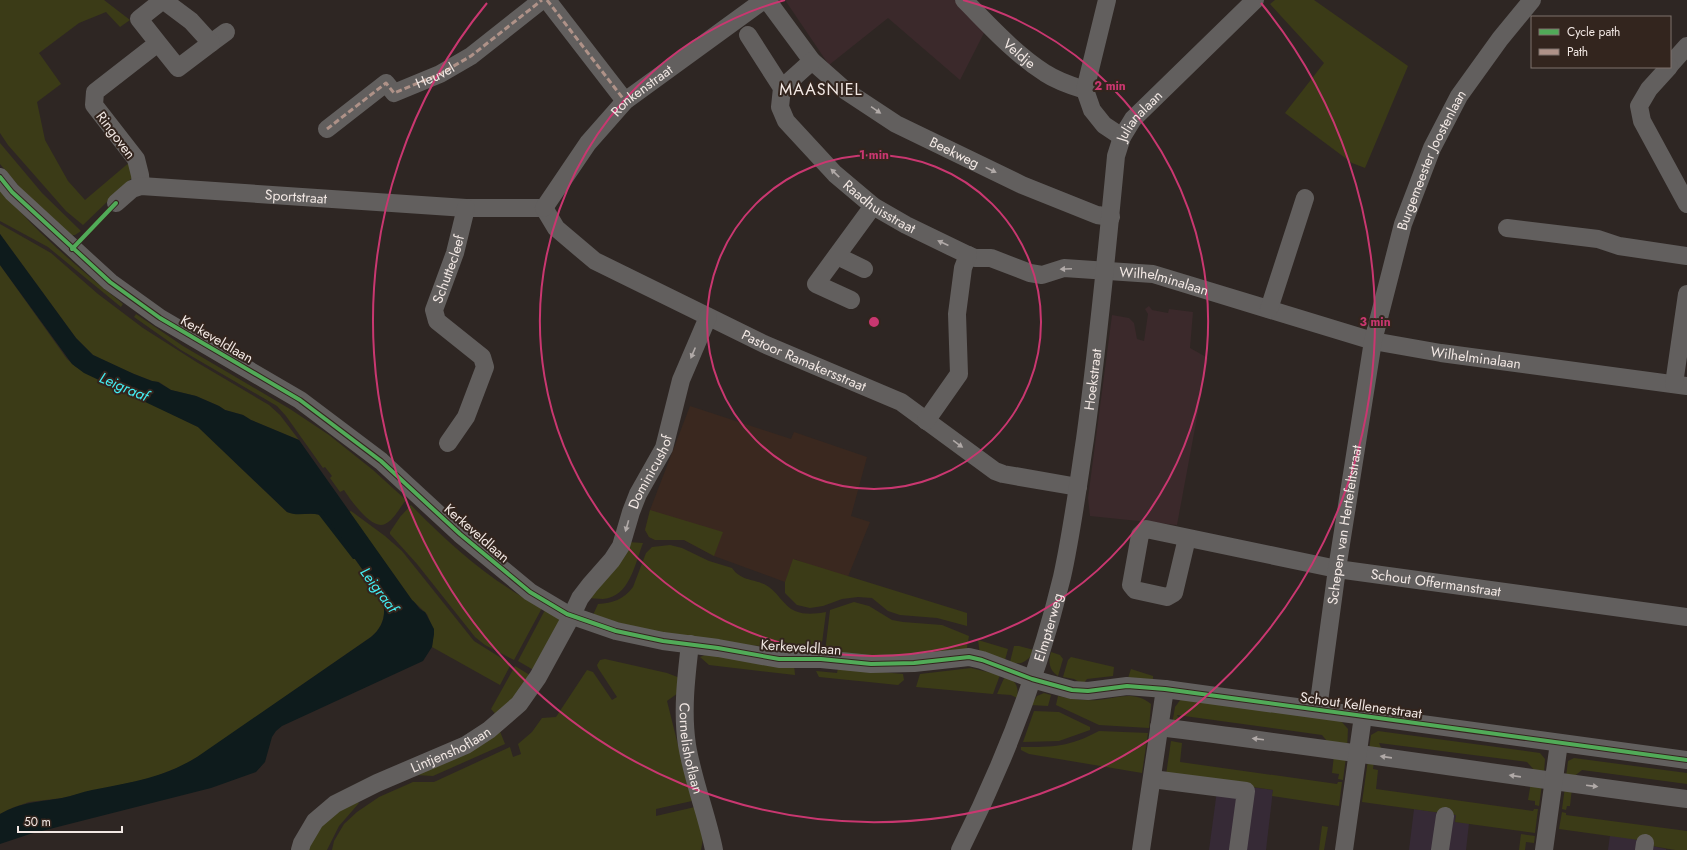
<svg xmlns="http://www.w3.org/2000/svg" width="1687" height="850" viewBox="0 0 1687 850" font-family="Jost,sans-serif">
<rect width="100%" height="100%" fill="#2e2623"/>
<g fill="#3b292b">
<polygon points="785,0 955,0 985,31 960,80 888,18 829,65"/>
<polygon points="1149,306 1152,310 1168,313 1169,309 1193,312 1190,348 1208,358 1177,525 1090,516 1088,498 1112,315 1129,318 1134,323 1137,339 1144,341 1148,314 1145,309"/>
</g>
<g fill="#362a36">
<polygon points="1218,783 1273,790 1266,850 1209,850"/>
<polygon points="1414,809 1456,815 1455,822 1469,823 1466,850 1409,850"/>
<polygon points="1610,835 1653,842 1653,846 1666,849 1666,850 1608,850"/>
</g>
<polygon fill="#3a281f" points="690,406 791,439 794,432 867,457 851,516 870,522 847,579 794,559 785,582 714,556 684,540 655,540 649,537 645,530 650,510"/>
<g fill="#3b3b17">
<polygon points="0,0 104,0 130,20 120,27 106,12 79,23 39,53 61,84 37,102 45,140 68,181 85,200 131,161 135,175 83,225 66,211 8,145 0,133"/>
<polygon points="1275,0 1314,0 1408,66 1365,168 1352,163 1285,113 1324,63 1270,4"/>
<polygon points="0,143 42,193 81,231 75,235 68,236 29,198 0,164"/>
<path d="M 0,189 C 36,232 79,269 123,304 L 121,307 L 48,247 L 0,221 Z"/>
<polygon points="0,224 51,253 98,294 143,328 198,363 269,405 280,415 299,440 251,420 243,415 225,410 219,406 196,396 171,390 159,382 152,381 129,372 93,355 76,338 0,234"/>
<path d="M 0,265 L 67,359 L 76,367 L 198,427 L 287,512 C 300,517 314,510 326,518 L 379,593 C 388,609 385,626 371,637 L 204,753 L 182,766 L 151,778 L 62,798 L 29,802 L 12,808 L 0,814 Z"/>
<path d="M 136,314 L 183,346 L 290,409 L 329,435 L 373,470 L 406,500 C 400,507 394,520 385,524 C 372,531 350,499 344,490 L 340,492 L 330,478 L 332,476 L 325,467 L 323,468 L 286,416 L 277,406 L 181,350 L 134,317 Z"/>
<path d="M 411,505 C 452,547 489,580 542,608 L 514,660 L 485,645 L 475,637 L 417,564 L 390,534 L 390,532 L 400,517 Z"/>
<polygon points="650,510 723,532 714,556 684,540 655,540 649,537 645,530"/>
<polygon points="351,511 385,536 402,551 474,641 511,664 500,685 432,647 434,631 427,614 412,600 349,512"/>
<path d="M 628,542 L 643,543 C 635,563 630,597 603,599 C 598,599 592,598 587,598 Z"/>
<path d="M 670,545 L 682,548 L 709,561 L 732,568 C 740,580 752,579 764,584 C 777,590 783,606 795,611 C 805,615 815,614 826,612 L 821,651 L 712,642 L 643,630 L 593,615 L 598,604 C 613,603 623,600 633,587 L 646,553 L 652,547 Z"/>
<polygon points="793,559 967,613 967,626 937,618 900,615 888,611 872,598 858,597 842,599 823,606 810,608 797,605 785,593 785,582"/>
<polygon points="854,602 869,606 892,620 903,622 942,625 969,636 966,653 890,659 825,652 830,610"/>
<polygon points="545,610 558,618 560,622 537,672 518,661"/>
<polygon points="978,640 1008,649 1005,660 980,655"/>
<path d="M 1014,646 L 1019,646 L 1034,650 C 1029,661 1021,666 1010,662 Z"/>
<path d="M 1051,652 L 1060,655 L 1063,659 L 1058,676 C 1049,670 1048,662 1051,652 Z"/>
<polygon points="705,655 794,665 795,675 709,665 700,657"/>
<polygon points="1071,657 1114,667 1113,676 1087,679 1083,684 1074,679 1063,677 1068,660"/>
<polygon points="605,659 667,673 680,678 678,693 667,701 692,801 656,809 656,816 695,807 704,833 701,850 332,850 334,841 344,824 357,812 379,797 413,782 434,782 510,747 513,757 521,754 518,744 532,732 542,718 556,717 587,670 593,672 612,700 617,697 598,668 597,665 600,660"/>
<polygon points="515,666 533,677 498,717 491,709"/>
<polygon points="838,668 903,674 904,680 898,685 819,677 816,671 837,673"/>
<polygon points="971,668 1000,675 993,694 916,687 920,674"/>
<polygon points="1131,669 1153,676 1153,682 1128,678"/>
<path d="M 1005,676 C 1016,681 1019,686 1017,698 L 1011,695 L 997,694 Z"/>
<polygon points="1044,693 1051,695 1048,706 1031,705 1037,696"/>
<path d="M 1058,696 C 1071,699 1085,701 1098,700 C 1116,698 1135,690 1151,704 L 1149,728 L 1099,725 L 1056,705 Z"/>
<polygon points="1181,699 1341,721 1348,729 1347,749 1330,745 1322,735 1177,715 1183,726 1172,725 1175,707"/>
<polygon points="1034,711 1059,712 1090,727 1090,730 1059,741 1023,742"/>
<polygon points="499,729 505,744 433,776 415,775"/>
<path d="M 1099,731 L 1148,733 L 1142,773 L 1029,754 L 1021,750 L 1021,747 C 1054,747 1069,747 1099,731 Z"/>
<polygon points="1378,731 1540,753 1545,759 1544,773 1536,772 1527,762 1379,743 1383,752 1369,750 1371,735"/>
<polygon points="1171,741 1182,743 1180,762 1337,784 1338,782 1342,782 1339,806 1272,796 1273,790 1166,775"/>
<polygon points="1334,755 1346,757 1343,780 1338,779 1339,774 1332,773"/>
<polygon points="1574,758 1687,773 1687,784 1582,770 1572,778 1566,777 1568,761"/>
<polygon points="1368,760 1374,761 1373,769 1378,770 1376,789 1533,811 1534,809 1538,809 1535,833 1455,822 1456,815 1362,802"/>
<polygon points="1531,782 1542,784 1539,806 1535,805 1535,801 1528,800"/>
<polygon points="1565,787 1572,788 1570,806 1567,806 1566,810 1562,809"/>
<polygon points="358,802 359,803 339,826 327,850 307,850 320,827 339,811"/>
<polygon points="1562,812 1566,813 1566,815 1687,831 1687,850 1675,850 1652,846 1653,842 1559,829"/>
<polygon points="1322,826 1328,827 1324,850 1319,850"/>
<polygon points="1521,834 1535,836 1534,843 1526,842 1525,850 1519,850"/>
</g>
<path fill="#0e1b1c" d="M 0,234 L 76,338 L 93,355 L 134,374 L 152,381 L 158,382 L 171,390 L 196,396 L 219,406 L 225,410 L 243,415 L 251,420 L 299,440 L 412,600 C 417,604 419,610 425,612 L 434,629 L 434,634 L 432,647 L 423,661 L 282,726 L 276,731 L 272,737 L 265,762 L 256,772 L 211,788 L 30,834 L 0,844 L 0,814 C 21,802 39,802 62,798 C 72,796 82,792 92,790 C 131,782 161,779 197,757 L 371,637 C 385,626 388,609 379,593 L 326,518 C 313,509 300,518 287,512 L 198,427 L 84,373 L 72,364 L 0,265 Z"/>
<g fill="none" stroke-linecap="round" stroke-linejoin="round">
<polyline stroke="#0e1b1c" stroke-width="4" points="320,513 354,557"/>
<g stroke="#625f5e" stroke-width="18">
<polyline points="547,0 625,101"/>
<path id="s1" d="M 767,0 L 812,61 L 846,91 L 896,124 L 1022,185 L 1097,215 L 1111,217"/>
<path id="s2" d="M 964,0 C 989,25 1015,54 1045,73 C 1057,81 1072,86 1085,90"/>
<polyline points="1107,0 1085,90 1092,110 1104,125 1122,137"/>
<path id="s3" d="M 748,35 L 782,88 L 780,107 L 786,121 L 835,174 L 873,206 L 906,225 L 968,255 L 975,258 L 991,258 L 1030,273 L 1042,275 L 1064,268 L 1153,274 L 1373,341 L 1441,353 L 1687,386"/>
<polyline points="211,43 226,32"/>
<polyline points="1670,65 1687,46"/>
<polyline points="1669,67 1649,89 1639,106 1642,121 1687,204"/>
<polyline points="782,88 812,61"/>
<polyline points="327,129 386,83 394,93 440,74 471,56 542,0"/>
<polyline points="0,177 12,192 110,282 160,318 300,400 381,461 460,534 530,592 567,614 616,631 663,641 718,648 779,659 821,659 871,664 914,663 969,657 982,660 1032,679 1072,690 1088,691 1127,686 1165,689 1687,760"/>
<polyline points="141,186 140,175 136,159 94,105 95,92 158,43 178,68 211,43 191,21 163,0 139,19 158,43"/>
<path id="s4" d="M 116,203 L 132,189 L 141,186 L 466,208 L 544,208"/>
<path id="s5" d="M 544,208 L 556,228 L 595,261 L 764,344 L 901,402 L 995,471 L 1003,474 L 1078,487"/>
<path id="s6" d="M 544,208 L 588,143 L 625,101 L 764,0"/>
<polyline points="1507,228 1598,239 1619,246 1687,256"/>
<polyline points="837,256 864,269"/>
<polyline points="851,300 816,284 873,206"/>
<polyline points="1269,309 1305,198"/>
<polyline points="1674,384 1687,294"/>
<polyline points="926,421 959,374 957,314 963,268 968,255"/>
<path id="s7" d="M 448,443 L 466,417 L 485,367 L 482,357 L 437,321 L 434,310 L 455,253 L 466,208"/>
<path id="s8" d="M 1187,538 L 1174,593 L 1167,597 L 1135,590 L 1131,585 L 1140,535 L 1146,529 L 1337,569 L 1687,617"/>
<path id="s9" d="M 690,644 C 686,678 682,712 687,745 C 693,781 707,815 714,850"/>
<path id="s10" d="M 1318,709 L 1337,569 L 1373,341 L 1403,224 L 1432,148 L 1459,96 L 1500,39 L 1532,0"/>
<path d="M 1159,727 C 1335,749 1511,776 1687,799"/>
<polyline points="1152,779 1246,791 1238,850"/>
<path id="s11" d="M 300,850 L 302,843 L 315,821 L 335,804 L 377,783 L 466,745 L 489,730 L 519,704 L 538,677 L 572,615 L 580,598 L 590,585 L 612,560 L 621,546 L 631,512 L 638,494 L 664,448 L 681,380 L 708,317"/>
<path id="s12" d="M 960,850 C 1004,763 1039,672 1062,577 C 1072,532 1078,485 1085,439 C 1098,345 1107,251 1116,156 L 1122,137 L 1133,119 L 1255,0"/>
<polyline points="1141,850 1165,689"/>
<polyline points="1344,850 1363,716"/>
<polyline points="1440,850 1445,816"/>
<polyline points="1544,850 1559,743"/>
<polyline points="1644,850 1645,843"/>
</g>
<g stroke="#af9288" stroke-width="3" stroke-dasharray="6 3" stroke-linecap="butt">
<polyline points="547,0 625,101"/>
<path id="s13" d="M 327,129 L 386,83 L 394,93 L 440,74 L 471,56 L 542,0"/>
</g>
<g stroke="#33251e" stroke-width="6">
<g id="cycleway">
<polyline points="0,177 12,192 110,282 160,318 300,400 381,461 460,534 530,592 567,614 616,631 663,641 718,648 779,659 821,659 871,664 914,663 969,657 982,660 1032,679 1072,690 1088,691 1127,686 1165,689 1687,760"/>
<polyline points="72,249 116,203"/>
</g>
</g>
<use href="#cycleway" stroke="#51ab58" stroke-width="4"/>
</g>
<defs><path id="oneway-solid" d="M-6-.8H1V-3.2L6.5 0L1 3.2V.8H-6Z"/></defs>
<g fill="#b1aaa8">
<use href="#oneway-solid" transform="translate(876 110) rotate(34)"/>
<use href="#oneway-solid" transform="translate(991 170) rotate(26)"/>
<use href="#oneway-solid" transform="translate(835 173) rotate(-136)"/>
<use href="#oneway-solid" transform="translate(943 243) rotate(-155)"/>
<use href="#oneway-solid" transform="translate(1066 269) rotate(177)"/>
<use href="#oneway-solid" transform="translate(693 353) rotate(113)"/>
<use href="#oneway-solid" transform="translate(958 444) rotate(36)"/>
<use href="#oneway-solid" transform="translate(627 526) rotate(106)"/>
<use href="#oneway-solid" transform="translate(1258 739) rotate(-173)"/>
<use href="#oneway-solid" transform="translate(1386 757) rotate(-172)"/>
<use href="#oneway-solid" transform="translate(1515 776) rotate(-172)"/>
<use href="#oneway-solid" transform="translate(1592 786) rotate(7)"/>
</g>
<g fill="none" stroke="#c93770" stroke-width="2">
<circle cx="874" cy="322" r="167"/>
<path d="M963 0A334 334 0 1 1 785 0"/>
<path d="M1261 3A501 501 0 1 1 487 3"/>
</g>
<g text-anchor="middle" stroke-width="4" stroke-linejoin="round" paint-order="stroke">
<g font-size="14" fill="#f2e8e4" stroke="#33251e">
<text dy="5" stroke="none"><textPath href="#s2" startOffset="77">Veldje</textPath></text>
<text dy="5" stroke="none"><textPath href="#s13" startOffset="132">Heuvel</textPath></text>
<text dy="5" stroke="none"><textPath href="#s6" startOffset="154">Ronkenstraat</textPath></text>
<text dy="5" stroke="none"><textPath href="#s12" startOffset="764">Julianalaan</textPath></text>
<text transform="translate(116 135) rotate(53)" y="5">Ringoven</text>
<text dy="5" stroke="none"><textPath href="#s1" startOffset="246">Beekweg</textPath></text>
<text dy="5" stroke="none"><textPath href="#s10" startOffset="563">Burgemeester Joostenlaan</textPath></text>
<text dy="5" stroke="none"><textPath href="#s4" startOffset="186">Sportstraat</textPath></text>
<text dy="5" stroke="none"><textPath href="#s3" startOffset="225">Raadhuisstraat</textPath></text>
<text dy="5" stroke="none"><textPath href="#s7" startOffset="208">Schuttecleef</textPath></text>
<text dy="5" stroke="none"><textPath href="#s3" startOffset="528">Wilhelminalaan</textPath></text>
<text transform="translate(217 339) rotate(30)" y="5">Kerkeveldlaan</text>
<text dy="5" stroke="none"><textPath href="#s3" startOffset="850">Wilhelminalaan</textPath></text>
<text dy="5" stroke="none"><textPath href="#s5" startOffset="306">Pastoor Ramakersstraat</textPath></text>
<text dy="5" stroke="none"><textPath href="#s12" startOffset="492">Hoekstraat</textPath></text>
<text dy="5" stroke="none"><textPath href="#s11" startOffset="539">Dominicushof</textPath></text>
<text dy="5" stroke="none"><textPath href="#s10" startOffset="186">Schepen van Hertefeltstraat</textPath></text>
<text transform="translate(477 533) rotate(41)" y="5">Kerkeveldlaan</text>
<text dy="5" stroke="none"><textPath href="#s8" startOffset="458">Schout Offermanstraat</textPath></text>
<text dy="5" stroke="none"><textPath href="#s12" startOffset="240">Elmpterweg</textPath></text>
<text transform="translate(801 647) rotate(4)" y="5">Kerkeveldlaan</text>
<text transform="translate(1361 705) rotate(8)" y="5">Schout Kellenerstraat</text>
<text dy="5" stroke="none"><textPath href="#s9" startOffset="105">Cornelishoflaan</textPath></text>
<text dy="5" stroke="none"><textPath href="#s11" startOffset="187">Lintjenshoflaan</textPath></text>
</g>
<g font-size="15" font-style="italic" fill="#44edf2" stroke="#33251e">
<text transform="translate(124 387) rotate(23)" y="5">Leigraaf</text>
<text transform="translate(379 590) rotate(53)" y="5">Leigraaf</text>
</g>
<g font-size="16" letter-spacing="1" fill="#f2e8e4" stroke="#33251e">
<text x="821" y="95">MAASNIEL</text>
</g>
</g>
<circle cx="874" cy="322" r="6" fill="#c93770" stroke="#33251e" stroke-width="2"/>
<g font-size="12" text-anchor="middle" font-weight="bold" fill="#c93770" stroke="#33251e" stroke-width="4" stroke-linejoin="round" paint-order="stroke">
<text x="1110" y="90">2 min</text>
<text x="874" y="159">1 min</text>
<text x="1375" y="326">3 min</text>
</g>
<rect x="1531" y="16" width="140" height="52" fill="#33251e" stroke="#7f736d"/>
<rect x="1539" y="29" width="20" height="6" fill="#51ab58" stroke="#7f736d"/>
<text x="1567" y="36" font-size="12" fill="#f2e8e4">Cycle path</text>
<rect x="1539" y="49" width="20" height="6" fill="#af9288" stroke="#7f736d"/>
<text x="1567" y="56" font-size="12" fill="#f2e8e4">Path</text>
<path d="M18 826v6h104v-6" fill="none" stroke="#f2e8e4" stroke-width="2"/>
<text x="24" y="826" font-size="12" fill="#f2e8e4" stroke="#33251e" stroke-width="3" paint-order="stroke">50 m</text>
</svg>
